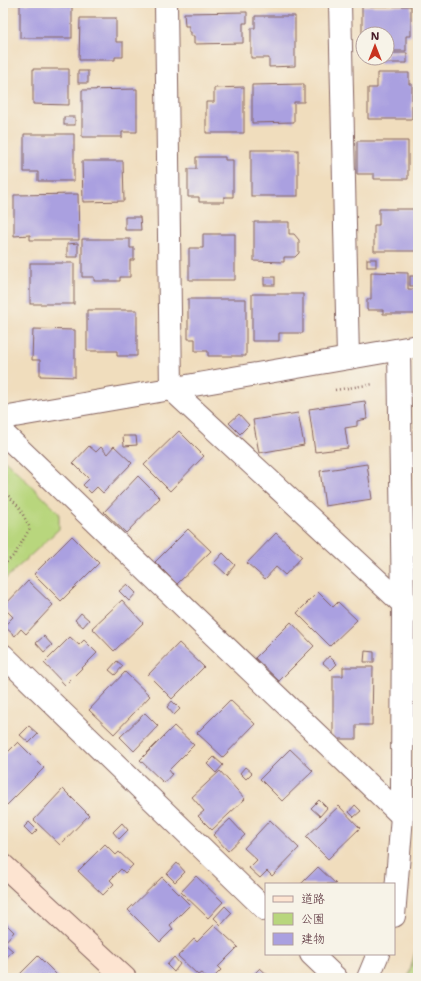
<svg xmlns="http://www.w3.org/2000/svg" width="421" height="981" viewBox="0 0 421 981" font-family="'Shantell Sans','Klee One',sans-serif">
<rect width="100%" height="100%" fill="#f7f3e8"/>
<filter id="ink" filterUnits="userSpaceOnUse"><feTurbulence type="fractalNoise" baseFrequency=".025" numOctaves="2"/><feDisplacementMap in="SourceGraphic" scale="8" xChannelSelector="R" yChannelSelector="G"/><feConvolveMatrix kernelMatrix="1 2 1 2 8 2 1 2 1" color-interpolation-filters="sRGB"/></filter>
<filter id="wash" filterUnits="userSpaceOnUse"><feTurbulence type="fractalNoise" baseFrequency=".012" numOctaves="4" result="noise"/><feDisplacementMap in="SourceGraphic" scale="16" xChannelSelector="R" yChannelSelector="G"/><feGaussianBlur stdDeviation="0.9" result="paint"/><feColorMatrix in="noise" values="0 0 0 0 0 0 0 0 0 0 0 0 0 0 0 0 0 1.4 0 .05"/><feComposite in="paint" operator="in"/></filter>
<g filter="url(#wash)">
<rect width="100%" height="100%" fill="#f0ddbd"/>
<g fill="#b8d67d" stroke="#817a54">
<polygon points="3,458 59,513 59,529 3,581"/>
<polygon points="418,941 418,978 408,978"/>
</g>
<g id="blocks">
<g fill="#aaa0e0">
<rect x="20" y="4" width="52" height="34"/>
<polygon points="362,6 411,6 411,36 406,36 406,51 387,51 387,34 362,34"/>
<polygon points="247,12 247,23 243,23 243,43 194,44 194,36 191,36 191,32 189,32 189,26 185,26 184,13"/>
<polygon points="255,16 295,16 295,66 269,67 269,58 251,58 251,28 255,28"/>
<polygon points="80,18 116,18 116,42 123,42 123,57 115,57 115,60 79,60"/>
<polygon points="387,53 407,53 407,63 380,63 380,58 387,58"/>
<polygon points="33,69 69,69 69,105 33,104"/>
<rect x="78" y="71" width="10" height="12"/>
<polygon points="377,73 409,73 409,84 412,84 412,119 368,119 368,88 377,88"/>
<polygon points="304,84 304,102 294,102 294,122 252,123 252,85"/>
<polygon points="244,87 244,133 206,133 206,102 214,102 214,88"/>
<polygon points="137,89 137,132 122,132 122,137 82,137 82,90"/>
<rect x="64" y="117" width="11" height="8"/>
<polygon points="24,134 74,134 74,181 38,181 38,172 24,172"/>
<polygon points="357,141 408,141 408,179 374,179 374,174 357,174"/>
<rect x="251" y="150" width="47" height="46"/>
<polygon points="196,157 225,157 225,160 233,160 233,197 224,197 224,202 199,202 199,197 188,197 188,169 196,169"/>
<polygon points="82,161 123,161 124,201 83,202"/>
<polygon points="78,194 79,240 30,240 30,235 14,236 14,195"/>
<polygon points="379,209 417,209 416,251 374,251 374,225 379,225"/>
<polygon points="125,217 140,217 141,230 125,230"/>
<polygon points="254,222 289,222 289,234 294,234 299,240 299,253 295,257 284,257 284,262 254,261"/>
<polygon points="203,234 235,234 235,280 189,280 189,248 203,248"/>
<polygon points="82,239 130,239 130,248 134,248 134,260 130,260 130,277 120,277 120,281 94,281 94,277 82,277"/>
<polygon points="78,243 78,257 67,257 67,244"/>
<rect x="367" y="259" width="9" height="8"/>
<rect x="30" y="263" width="44" height="41"/>
<polygon points="371,272 408,273 408,289 416,289 416,314 383,314 383,310 367,310 367,299 371,299"/>
<rect x="410" y="276" width="8" height="10"/>
<rect x="264" y="277" width="11" height="8"/>
<polygon points="252,294 303,294 303,333 279,333 279,341 252,341"/>
<polygon points="188,299 246,299 246,356 208,356 208,351 195,351 195,339 188,339"/>
<polygon points="87,310 137,310 137,356 117,356 117,351 87,351"/>
<polygon points="33,329 75,330 75,377 40,376 40,360 32,360"/>
<polygon points="365,401 367,419 357,421 357,426 345,428 348,448 315,452 309,409"/>
<polygon points="298,413 304,445 259,453 253,420"/>
<polygon points="239,414 249,425 240,434 229,423"/>
<polygon points="179,431 204,456 170,491 144,465"/>
<polygon points="123,436 136,436 137,445 124,446"/>
<polygon points="89,446 96,452 101,447 107,454 114,446 132,463 103,493 97,487 91,493 83,485 89,479 73,463"/>
<polygon points="367,464 372,499 325,506 320,471"/>
<polygon points="138,476 160,498 126,533 104,512"/>
<polygon points="188,529 211,551 177,584 155,562"/>
<polygon points="276,533 302,557 285,575 276,567 265,579 247,563"/>
<polygon points="72,536 99,563 61,601 34,574"/>
<polygon points="223,553 235,565 227,575 214,563"/>
<polygon points="28,581 53,605 26,634 21,629 15,636 4,626 13,617 3,607"/>
<polygon points="127,584 136,593 129,601 119,591"/>
<polygon points="318,592 333,607 338,602 357,620 330,646 297,613"/>
<polygon points="122,600 143,623 114,651 92,628"/>
<polygon points="81,613 89,620 83,627 75,620"/>
<polygon points="291,622 314,646 279,681 255,658"/>
<polygon points="44,636 52,645 44,652 36,643"/>
<polygon points="70,637 79,645 84,640 97,653 65,685 44,663"/>
<polygon points="179,643 204,667 172,699 148,675"/>
<polygon points="365,651 374,652 374,662 364,662"/>
<polygon points="329,656 337,664 331,670 323,663"/>
<polygon points="117,661 123,666 115,675 109,670"/>
<polygon points="343,667 373,667 372,725 356,725 356,739 333,739 333,676 343,676"/>
<polygon points="125,672 150,696 114,734 89,710"/>
<polygon points="230,700 255,724 223,757 197,733"/>
<polygon points="172,701 180,709 174,715 167,707"/>
<polygon points="145,713 158,726 134,751 120,737"/>
<polygon points="29,726 38,734 29,743 20,735"/>
<polygon points="174,726 194,745 169,770 172,774 164,783 140,760"/>
<polygon points="18,742 44,768 7,805 3,801 3,757"/>
<polygon points="290,749 313,771 282,801 260,779"/>
<polygon points="214,757 223,765 216,773 207,764"/>
<polygon points="245,767 252,773 246,779 240,773"/>
<polygon points="220,771 245,799 212,830 198,816 204,811 192,797"/>
<polygon points="63,789 89,815 60,845 34,820"/>
<polygon points="319,800 327,808 320,816 311,808"/>
<polygon points="355,805 361,811 354,817 349,812"/>
<polygon points="339,806 360,828 328,859 306,837"/>
<polygon points="230,819 245,835 228,851 213,835"/>
<polygon points="270,820 299,848 272,876 267,871 260,878 249,868 257,860 244,848"/>
<polygon points="29,822 37,830 32,835 24,827"/>
<polygon points="122,823 128,830 119,839 113,832"/>
<polygon points="105,844 116,855 119,852 133,865 125,873 121,869 110,880 114,884 103,895 78,871"/>
<polygon points="177,863 185,872 175,882 167,874"/>
<polygon points="318,867 336,884 301,884"/>
<polygon points="196,876 223,902 208,918 181,892"/>
<polygon points="162,877 190,905 170,925 173,929 160,942 128,910"/>
<polygon points="225,906 232,913 221,925 214,918"/>
<polygon points="3,921 14,932 4,943 13,951 3,960"/>
<polygon points="214,925 238,947 218,967 221,970 213,978 207,978 201,973 198,975 178,956 194,939 197,942"/>
<polygon points="38,956 60,978 16,978"/>
<polygon points="174,957 180,964 174,972 167,965"/>
<polygon points="260,968 271,978 250,978"/>
</g>
</g>
</g>
<g filter="url(#ink)">
<use href="#blocks" fill-opacity="0" stroke="#84625e" stroke-width="1"/>
<g fill="none" stroke-linecap="round" stroke-linejoin="round">
<g stroke="#84625e" stroke-width="24">
<g id="street">
<polyline points="166,3 171,389 403,604"/>
<polyline points="340,3 348,358"/>
<polyline points="3,418 418,346"/>
<polyline points="3,431 5,435 402,816"/>
<polyline points="3,655 266,910"/>
<polyline points="394,916 402,816 402,782 403,604 399,350"/>
<polyline points="311,954 336,978"/>
<polyline points="368,978 378,954"/>
</g>
</g>
<g stroke="#84625e" stroke-width="24">
<polyline id="secondary" points="3,865 125,978"/>
</g>
<g stroke="#84625e" stroke-width="2.5" stroke-dasharray="1 3" stroke-linecap="butt">
<polyline points="335,390 374,384"/>
<polyline points="3,490 19,507 30,528 15,554 3,566"/>
</g>
<use href="#street" stroke="#fff" stroke-width="22"/>
<use href="#secondary" stroke="#fde4d1" stroke-width="22"/>
</g>
</g>
<rect width="421" height="981" fill="none" stroke="#f7f3e8" stroke-width="16"/>
<rect x="265" y="883" width="130" height="72" fill="#f7f3e8" stroke="#b29e9c"/>
<rect x="273" y="896" width="20" height="6" fill="#fde4d1" stroke="#b29e9c"/>
<text x="301" y="903" font-size="12" fill="#4a1f2b">道路</text>
<rect x="273" y="913" width="20" height="12" fill="#b8d67d" stroke="#b29e9c"/>
<text x="301" y="923" font-size="12" fill="#4a1f2b">公園</text>
<rect x="273" y="933" width="20" height="12" fill="#aaa0e0" stroke="#b29e9c"/>
<text x="301" y="943" font-size="12" fill="#4a1f2b">建物</text>
<g transform="translate(375 46)"><circle r="19" fill="#f7f3e8" stroke="#b29e9c"/>
<path d="M0-3L7 15L0 10L-7 15Z" fill="#c8321e"/>
<text y="-6" font-size="11" font-weight="bold" text-anchor="middle" fill="#4a1f2b">N</text>
</g>
</svg>
